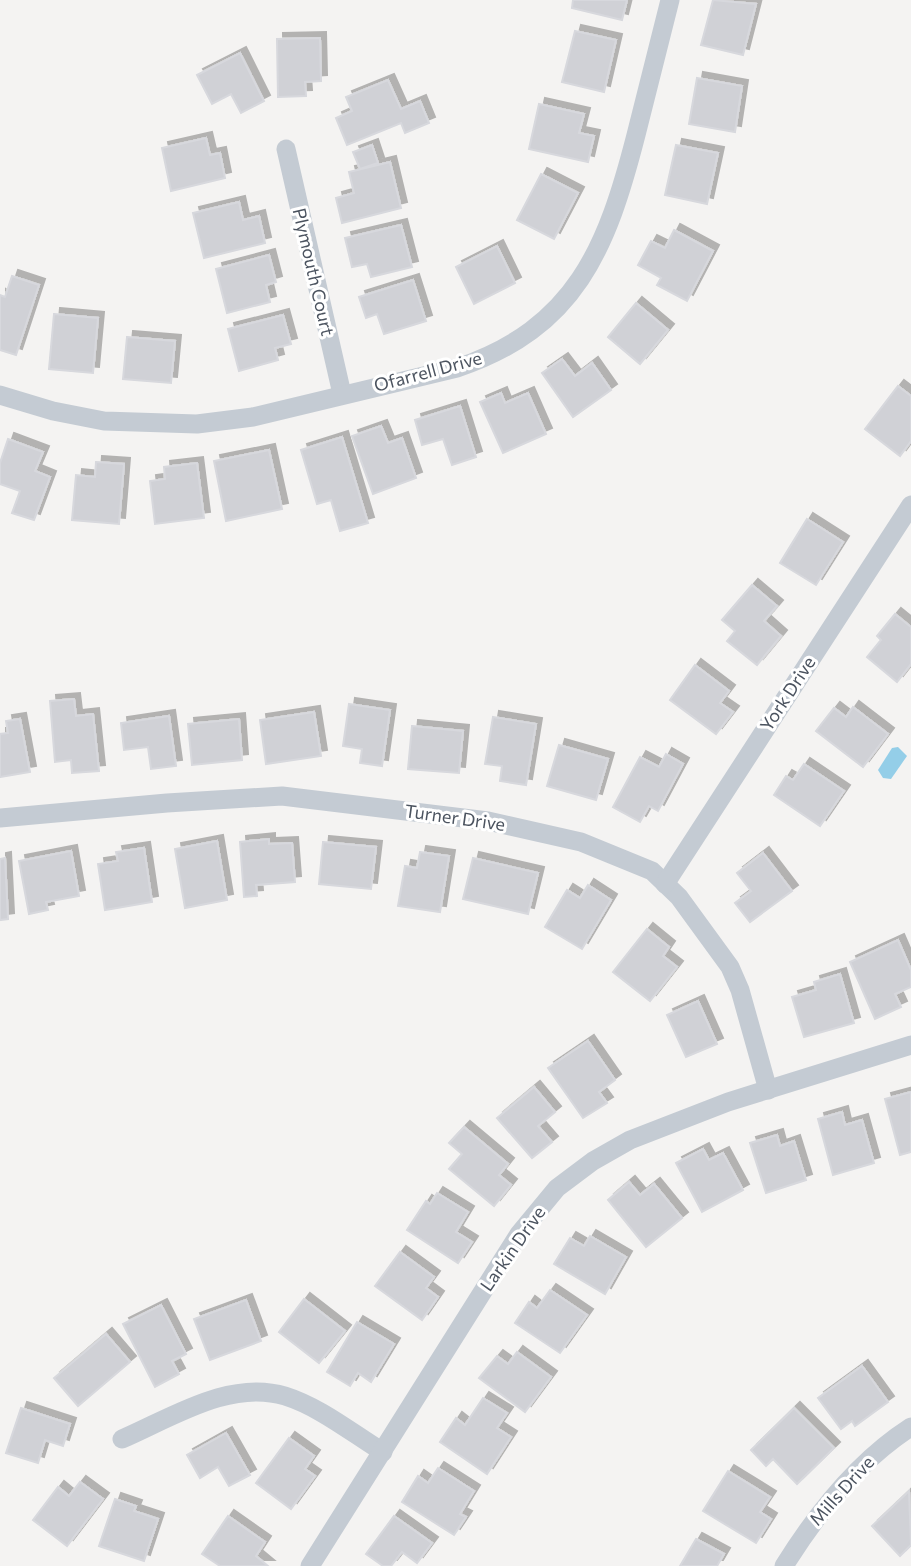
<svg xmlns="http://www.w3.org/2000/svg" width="911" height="1566" viewBox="0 0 911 1566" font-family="Commissioner,sans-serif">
<defs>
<filter id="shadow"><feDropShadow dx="6" dy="-6" stdDeviation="0" flood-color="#0004"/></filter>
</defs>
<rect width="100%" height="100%" fill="#f4f3f2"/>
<polygon fill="#94cee8" points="898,747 907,756 891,779 883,778 878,770 892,748"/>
<g fill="#d0d1d6" stroke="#d7d8dd" stroke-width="2" filter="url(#shadow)">
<polygon points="573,0 627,0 622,20 572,8"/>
<polygon points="713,0 756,4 743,55 701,45"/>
<polygon points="575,31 616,40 604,92 562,82"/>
<polygon points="320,38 321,81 305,82 306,96 278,97 277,39"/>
<polygon points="240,53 264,101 241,113 231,94 212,104 197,75"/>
<polygon points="697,78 742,86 735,132 689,124"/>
<polygon points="388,80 401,109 420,101 429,123 405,133 401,123 347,145 336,118 352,111 346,97"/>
<polygon points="539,104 584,114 579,133 594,136 588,162 529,149"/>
<polygon points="206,138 210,155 220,153 225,178 171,191 162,148"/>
<polygon points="372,145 378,163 360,169 353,152"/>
<polygon points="676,145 718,153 707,204 665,195"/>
<polygon points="390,162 401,208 342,223 336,198 354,193 349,172"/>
<polygon points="541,174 578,193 554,239 517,220"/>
<polygon points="239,202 243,220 259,216 265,243 204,258 193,213"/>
<polygon points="401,225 412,267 371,277 367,264 352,267 345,238"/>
<polygon points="674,230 713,251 687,301 657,285 661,278 638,265 651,241 665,248"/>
<polygon points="497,246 515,283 474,304 456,267"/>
<polygon points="269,255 276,282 266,285 270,302 227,313 216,269"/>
<polygon points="12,276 39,285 16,355 0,350 0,295 5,297"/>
<polygon points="413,280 426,321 384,334 377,314 366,318 359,297"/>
<polygon points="636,303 668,330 640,364 608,337"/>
<polygon points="54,314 98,318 93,373 49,369"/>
<polygon points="283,315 291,344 275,348 278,360 239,371 228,329"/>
<polygon points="127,337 175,341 171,383 123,379"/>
<polygon points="562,359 575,376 592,363 611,390 573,417 542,373"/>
<polygon points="898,386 911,396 911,441 900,456 865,429"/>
<polygon points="501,393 505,403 528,393 546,434 503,453 480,402"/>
<polygon points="460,406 476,457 452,465 443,439 422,445 415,420"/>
<polygon points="381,426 388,443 402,438 416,478 373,494 352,436"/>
<polygon points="342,437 368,523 340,531 331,500 317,504 301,450"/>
<polygon points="8,439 43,452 35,471 50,477 34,520 12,513 20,491 0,484 0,463"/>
<polygon points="269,450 282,509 226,521 214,461"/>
<polygon points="96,462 124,464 119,524 72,520 76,475 95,477"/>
<polygon points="197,463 204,518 155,524 150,481 165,479 164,467"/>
<polygon points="807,519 843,542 816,585 780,563"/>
<polygon points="752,585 777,606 764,621 781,636 757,665 727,641 735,631 722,620"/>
<polygon points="895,614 911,627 911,664 897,682 867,657 881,640 877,636"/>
<polygon points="695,665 729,691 720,703 733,712 716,734 670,700"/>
<polygon points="74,699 76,716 93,714 99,771 72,773 71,760 55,762 50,701"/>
<polygon points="349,704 390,710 382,766 360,763 362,749 343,746"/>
<polygon points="853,707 888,734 863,767 816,731 834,708 846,717"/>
<polygon points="314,712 321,756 266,764 260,720"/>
<polygon points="169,716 176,766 151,769 148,747 124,750 121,723"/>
<polygon points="493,717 536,724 526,785 500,781 502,766 485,764"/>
<polygon points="20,719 30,772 0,777 0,734 8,733 6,721"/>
<polygon points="239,719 242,760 192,765 188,724"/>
<polygon points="412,726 463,731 459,773 408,769"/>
<polygon points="559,745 608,759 596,800 547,786"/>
<polygon points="666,754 683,764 658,811 649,806 640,822 613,807 640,757 659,767"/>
<polygon points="804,764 844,791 820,826 774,795 786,776 793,780"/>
<polygon points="269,839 269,844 292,843 295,882 256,885 257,896 244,897 240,842"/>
<polygon points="217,841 227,900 185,908 175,849"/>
<polygon points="323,842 376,847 371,889 319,884"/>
<polygon points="144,848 152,902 105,910 98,864 118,861 116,852"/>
<polygon points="71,851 79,896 46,902 48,910 29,914 19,861"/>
<polygon points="420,852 449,856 440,912 398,906 405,866 417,868"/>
<polygon points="763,853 792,891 750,922 735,903 751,891 737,873"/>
<polygon points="5,858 8,919 0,920 0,859"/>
<polygon points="473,858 538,873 528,914 463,899"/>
<polygon points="588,885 611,900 582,949 545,927 567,890 580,898"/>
<polygon points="647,929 669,947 663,956 677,967 650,1001 613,972"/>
<polygon points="898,940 911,970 911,987 895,994 901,1007 875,1019 850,962"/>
<polygon points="840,974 854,1023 804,1037 792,997 816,990 814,982"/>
<polygon points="698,1001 717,1044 686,1057 667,1015"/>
<polygon points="588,1041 615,1080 599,1092 607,1103 583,1118 548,1068"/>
<polygon points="534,1087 555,1112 538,1126 552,1142 532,1158 497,1118"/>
<polygon points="911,1092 911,1152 900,1155 885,1099"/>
<polygon points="842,1112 845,1125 862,1120 874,1163 833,1175 818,1119"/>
<polygon points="464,1127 508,1164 499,1175 511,1185 494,1206 449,1169 462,1154 449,1143"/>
<polygon points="777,1135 780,1146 794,1141 806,1180 766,1193 750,1143"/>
<polygon points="703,1149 709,1160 723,1153 743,1190 702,1212 676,1163"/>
<polygon points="629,1182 640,1195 654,1184 682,1218 646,1247 608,1200"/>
<polygon points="437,1193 468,1212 456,1232 472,1242 458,1263 407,1230 426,1201 430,1204"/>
<polygon points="590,1236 626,1257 605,1294 554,1264 570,1238 584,1246"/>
<polygon points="400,1252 434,1277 426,1288 438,1297 422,1320 375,1286"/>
<polygon points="550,1290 587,1315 560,1353 515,1323 529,1302 537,1308"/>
<polygon points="304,1299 345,1331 319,1363 279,1332"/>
<polygon points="246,1300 261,1341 210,1360 194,1319"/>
<polygon points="161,1305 186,1354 172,1361 179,1374 155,1387 123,1324"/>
<polygon points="357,1322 394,1344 371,1382 358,1373 350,1386 327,1372"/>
<polygon points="106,1334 130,1362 78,1406 54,1378"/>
<polygon points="517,1352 551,1377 525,1412 479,1378 497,1356 508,1364"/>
<polygon points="862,1366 888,1402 855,1426 852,1421 841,1429 818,1398"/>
<polygon points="483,1398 507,1413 497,1428 511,1437 487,1474 440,1442 456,1418 465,1425"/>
<polygon points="21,1408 70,1424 63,1446 45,1440 38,1463 6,1453"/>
<polygon points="794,1408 834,1448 797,1484 773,1459 766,1466 751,1450"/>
<polygon points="226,1433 250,1475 229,1486 218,1467 200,1478 187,1455"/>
<polygon points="289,1438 314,1456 305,1469 315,1476 291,1509 256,1483"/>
<polygon points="438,1468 474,1491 460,1514 466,1517 454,1535 402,1502 418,1476 428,1483"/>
<polygon points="728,1471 770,1497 760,1512 771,1519 756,1543 703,1511"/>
<polygon points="80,1482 103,1499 67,1546 33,1520 58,1487 69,1496"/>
<polygon points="909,1491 911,1545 900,1556 872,1526"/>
<polygon points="115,1499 136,1506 134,1511 158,1519 144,1561 99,1546"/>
<polygon points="228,1516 265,1542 256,1556 268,1566 220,1566 202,1554"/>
<polygon points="394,1516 432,1543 417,1563 402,1552 391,1566 383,1566 366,1554"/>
<polygon points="696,1539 724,1554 717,1566 680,1566"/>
</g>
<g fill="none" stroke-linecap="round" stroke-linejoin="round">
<g stroke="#c4cbd3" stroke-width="19">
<polyline points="286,149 342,394"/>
<path d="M 0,395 L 53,411 L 104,421 L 197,424 L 253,417 L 457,368 C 576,328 607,248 636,135 C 647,90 659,45 670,0"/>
<polyline points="0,818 167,803 282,796 488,821 581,842 652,871 679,897 730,967 740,990 768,1090"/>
<polyline points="665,884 911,505"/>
<path d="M 122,1439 C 171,1418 230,1379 285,1396 C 320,1407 352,1433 383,1452"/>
<polyline points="310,1566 519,1234 557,1188 593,1161 630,1140 728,1102 911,1045"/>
<path d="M 784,1566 C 817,1513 858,1461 911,1427"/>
</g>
</g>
<g text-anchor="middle" stroke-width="6" stroke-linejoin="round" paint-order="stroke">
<g font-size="18" fill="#4b535f" stroke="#fff">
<text transform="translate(313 272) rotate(77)" y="6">Plymouth Court</text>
<text transform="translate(428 372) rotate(-15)" y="6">Ofarrell Drive</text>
<text transform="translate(788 694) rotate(-57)" y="6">York Drive</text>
<text transform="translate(455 818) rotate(8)" y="6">Turner Drive</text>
<text transform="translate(513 1249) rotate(-55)" y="6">Larkin Drive</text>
<text transform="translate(842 1491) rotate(-48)" y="6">Mills Drive</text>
</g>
</g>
</svg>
